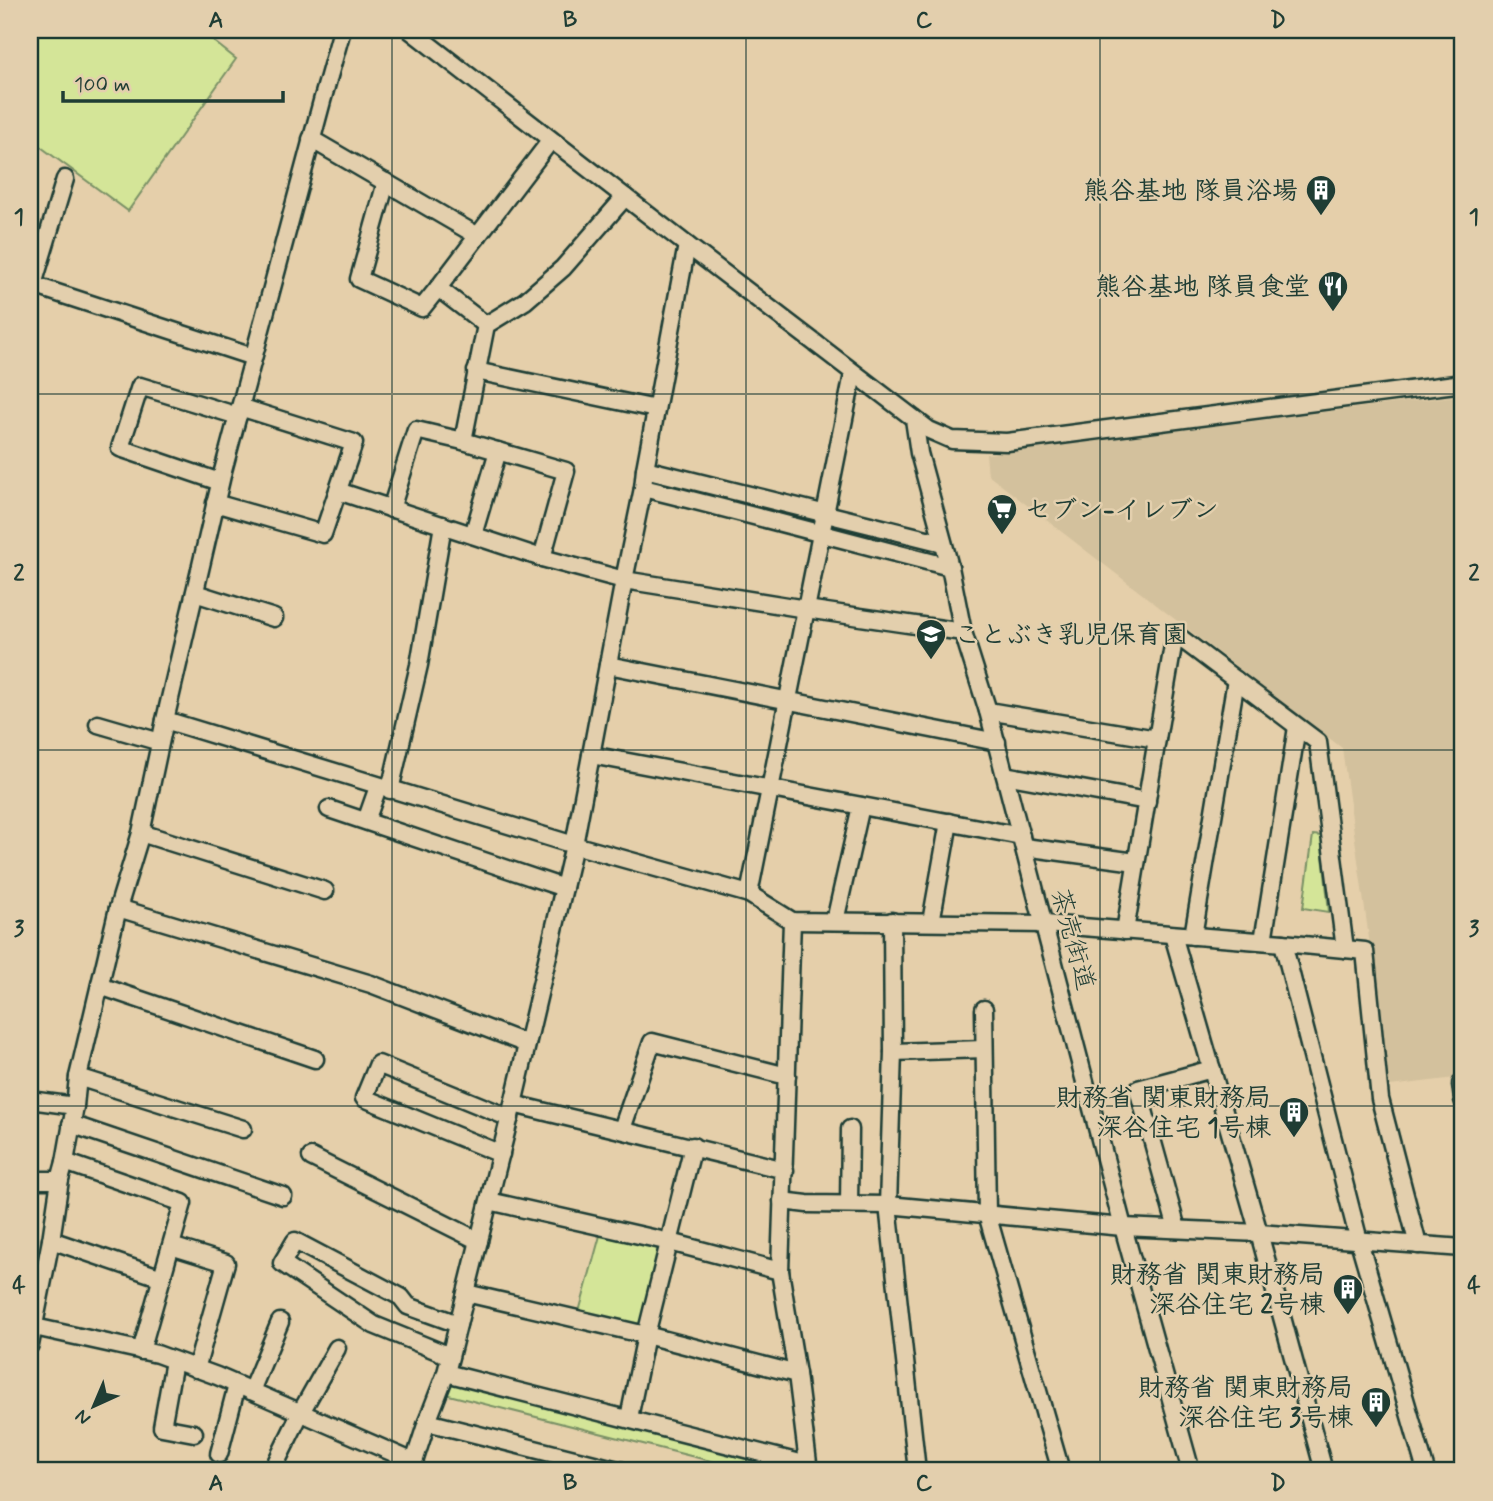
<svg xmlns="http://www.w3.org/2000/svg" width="1493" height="1501" viewBox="0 0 1493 1501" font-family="Mynerve,'Klee One',sans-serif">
<rect width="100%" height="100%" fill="#e5cfaa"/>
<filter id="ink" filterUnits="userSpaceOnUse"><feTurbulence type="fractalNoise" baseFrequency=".0143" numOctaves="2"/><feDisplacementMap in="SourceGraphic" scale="14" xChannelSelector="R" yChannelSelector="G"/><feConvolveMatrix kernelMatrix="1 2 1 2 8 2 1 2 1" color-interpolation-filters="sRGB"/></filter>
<g filter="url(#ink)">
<polygon fill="#d3c19d" points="1463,395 1463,1077 1390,1086 1342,748 988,475 986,454"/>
<g fill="#d4e598" stroke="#7a9166" stroke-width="2">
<polygon points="30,30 199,30 236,59 128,211 30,139"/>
<polygon points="1313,835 1321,836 1329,912 1303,908"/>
<polygon points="601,1232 658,1246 662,1251 643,1324 633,1327 579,1312"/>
<polygon points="450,1379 800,1466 800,1471 750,1471 445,1394"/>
</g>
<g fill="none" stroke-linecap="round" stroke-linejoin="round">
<g stroke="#1f3d34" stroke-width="21">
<g id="minor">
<polyline points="410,30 687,245 929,430 952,440 1007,442 1463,383"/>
<polyline points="311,139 478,236"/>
<polyline points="65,179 33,285 253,357"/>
<polyline points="386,182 359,279 422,308 438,288"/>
<polyline points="486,325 438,288 551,140"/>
<polyline points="476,371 656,409"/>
<polyline points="914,419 919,453 950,567 963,632 988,711 1123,1227 1191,1471"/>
<polyline points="463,441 566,471 542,558"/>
<polyline points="645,469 943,543"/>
<polyline points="220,482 120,448 140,386 238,416"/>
<path d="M 643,488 C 746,513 847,541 950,567"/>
<polyline points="338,491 542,558 624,580 806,609 963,632"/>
<polyline points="215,503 323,534 354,443 240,407"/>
<polyline points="391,509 416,430 463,441 486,325 525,301 563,268 625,197"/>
<polyline points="473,535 498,451"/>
<polyline points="195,593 274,618"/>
<polyline points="608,665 997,742"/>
<polyline points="988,711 1157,739 1125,931"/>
<polyline points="165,720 574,845 749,894 792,921 1045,924 1283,943 1365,951 1380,1099 1418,1245"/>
<polyline points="98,724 160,742"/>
<polyline points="1157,739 1175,634 1318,742 1345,949"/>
<polyline points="591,755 1021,836"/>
<polyline points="1005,775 1147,801"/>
<polyline points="390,790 419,665 443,525"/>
<polyline points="329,809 564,888"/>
<polyline points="366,821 378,787"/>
<polyline points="141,833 325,891"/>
<polyline points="1024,847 1136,862"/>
<polyline points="749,894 853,374"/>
<polyline points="118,908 371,984 527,1044"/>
<polyline points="792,921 780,1271 797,1374 809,1471"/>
<polyline points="835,921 861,806"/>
<polyline points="892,921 893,1052 888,1205 917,1471"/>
<polyline points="931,922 949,822"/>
<polyline points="1173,935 1259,1233 1324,1471"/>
<polyline points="1193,936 1236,680"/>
<polyline points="1263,941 1297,727"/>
<polyline points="1283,943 1359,1241 1426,1471"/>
<polyline points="100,986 315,1059"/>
<polyline points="984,1009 987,1214 1061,1471"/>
<polyline points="893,1052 984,1049"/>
<polyline points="78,1077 243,1129"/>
<polyline points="1461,1084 1463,1100"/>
<polyline points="30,1100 75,1106"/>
<polyline points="513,1104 785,1170"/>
<polyline points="71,1124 283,1196"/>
<polyline points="622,1129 652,1042 787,1076"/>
<polyline points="501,1154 364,1098 378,1064 510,1118"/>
<polyline points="311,1157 479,1241"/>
<polyline points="65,1162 183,1203 141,1351"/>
<polyline points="30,1180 60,1180"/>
<polyline points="489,1201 670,1242 780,1271"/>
<polyline points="782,1201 807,1204 888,1205 1123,1227 1259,1233 1463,1248"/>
<polyline points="849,1204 850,1129"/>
<polyline points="1177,1229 1138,1089 1212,1069"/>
<polyline points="51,1240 162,1278"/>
<polyline points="171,1246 226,1263 196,1369"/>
<polyline points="466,1293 646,1335 797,1374"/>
<polyline points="30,1326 157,1354 217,1376 414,1462"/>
<polyline points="30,1345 51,1240 60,1180 65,1162 75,1106 78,1077 118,908 141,833 165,720 223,471 322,101 342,30"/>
<polyline points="450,1356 374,1325 282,1263 295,1241 401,1297 408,1306 458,1324"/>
<polyline points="174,1361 162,1427 194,1433"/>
<polyline points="446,1373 808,1465"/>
<polyline points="251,1391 280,1322"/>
<polyline points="629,1418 646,1335 693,1146"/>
<polyline points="427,1422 622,1471"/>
<polyline points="219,1454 237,1385"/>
<polyline points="272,1471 301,1412 337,1348"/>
<polyline points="413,1471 414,1462 427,1422 446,1373 513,1104 574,845 624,580 643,488 645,469 687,245"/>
</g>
</g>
<use href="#minor" stroke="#e3cfad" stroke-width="16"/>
</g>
</g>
<path fill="none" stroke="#1f3d34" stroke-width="2" stroke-opacity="0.55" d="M 392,30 L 392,1471M 746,30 L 746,1471M 1100,30 L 1100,1471M 30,394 L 1463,394M 30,750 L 1463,750M 30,1106 L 1463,1106"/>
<defs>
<g id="building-pin" transform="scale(1.575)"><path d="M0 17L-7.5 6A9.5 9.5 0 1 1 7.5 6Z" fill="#1f3d34" stroke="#e3cfad"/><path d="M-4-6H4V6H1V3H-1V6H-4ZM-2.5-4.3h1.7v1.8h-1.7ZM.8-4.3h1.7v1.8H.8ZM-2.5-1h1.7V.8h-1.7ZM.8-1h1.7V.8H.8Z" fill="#fff"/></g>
<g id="restaurant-pin" transform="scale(1.575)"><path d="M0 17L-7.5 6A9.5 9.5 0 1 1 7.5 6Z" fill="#1f3d34" stroke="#e3cfad"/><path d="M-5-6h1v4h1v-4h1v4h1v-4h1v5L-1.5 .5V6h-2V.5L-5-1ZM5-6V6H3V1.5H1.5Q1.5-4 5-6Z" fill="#fff"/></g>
<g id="supermarket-pin" transform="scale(1.575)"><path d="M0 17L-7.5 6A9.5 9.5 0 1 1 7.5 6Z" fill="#1f3d34" stroke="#e3cfad"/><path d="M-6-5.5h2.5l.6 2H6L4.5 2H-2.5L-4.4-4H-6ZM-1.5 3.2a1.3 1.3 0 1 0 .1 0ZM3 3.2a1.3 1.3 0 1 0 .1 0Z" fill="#fff"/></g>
<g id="school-pin" transform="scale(1.575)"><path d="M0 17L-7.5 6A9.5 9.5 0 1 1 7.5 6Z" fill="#1f3d34" stroke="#e3cfad"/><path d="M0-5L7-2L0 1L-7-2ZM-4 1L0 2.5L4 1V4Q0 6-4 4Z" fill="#fff"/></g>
</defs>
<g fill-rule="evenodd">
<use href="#building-pin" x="1321" y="190"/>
<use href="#restaurant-pin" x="1333" y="286"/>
<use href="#supermarket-pin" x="1002" y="509"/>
<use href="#school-pin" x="931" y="634"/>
<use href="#building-pin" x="1294" y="1112"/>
<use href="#building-pin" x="1348" y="1289"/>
<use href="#building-pin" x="1376" y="1402"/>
</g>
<g text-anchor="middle" stroke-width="5" stroke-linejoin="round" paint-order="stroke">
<g font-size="26" font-weight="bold" fill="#1f3d34" stroke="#e3cfad" text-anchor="end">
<text x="1298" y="199">熊谷基地 隊員浴場</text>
<text x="1310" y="295">熊谷基地 隊員食堂</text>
<text x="1025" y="518" text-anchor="start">セブン-イレブン</text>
<text x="954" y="643" text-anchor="start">ことぶき乳児保育園</text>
<text x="1271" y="1106">財務省 関東財務局<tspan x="1271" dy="30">深谷住宅 1号棟</tspan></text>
<text x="1325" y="1283">財務省 関東財務局<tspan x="1325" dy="30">深谷住宅 2号棟</tspan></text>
<text x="1353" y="1396">財務省 関東財務局<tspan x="1353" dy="30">深谷住宅 3号棟</tspan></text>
</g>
<g font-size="26" fill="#1f3d34" stroke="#e3cfad">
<text transform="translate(1074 939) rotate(75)" y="9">茶売街道</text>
</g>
</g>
<rect width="1493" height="1501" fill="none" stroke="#e3cfad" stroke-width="77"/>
<g transform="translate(94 1406) rotate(224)" stroke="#e3cfad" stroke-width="5" paint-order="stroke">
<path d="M0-5L12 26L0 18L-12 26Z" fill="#1f3d34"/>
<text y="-10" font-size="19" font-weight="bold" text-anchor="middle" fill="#1f3d34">N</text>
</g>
<path d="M63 91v10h220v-10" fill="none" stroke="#1f3d34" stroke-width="3.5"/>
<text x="74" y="91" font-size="21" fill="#1f3d34" stroke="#e3cfad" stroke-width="5" paint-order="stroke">100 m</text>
<rect x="38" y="38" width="1416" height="1424" fill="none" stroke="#1f3d34" stroke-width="2.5"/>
<g font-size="23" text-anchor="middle" font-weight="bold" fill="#1f3d34">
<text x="216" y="27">A</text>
<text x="570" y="27">B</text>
<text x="924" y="27">C</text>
<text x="1278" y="27">D</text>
<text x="19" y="224">1</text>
<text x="1474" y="224">1</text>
<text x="19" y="580">2</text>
<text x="1474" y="580">2</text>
<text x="19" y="936">3</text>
<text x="1474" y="936">3</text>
<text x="19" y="1292">4</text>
<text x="1474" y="1292">4</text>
<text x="216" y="1490">A</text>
<text x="570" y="1490">B</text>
<text x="924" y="1490">C</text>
<text x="1278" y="1490">D</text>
</g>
</svg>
